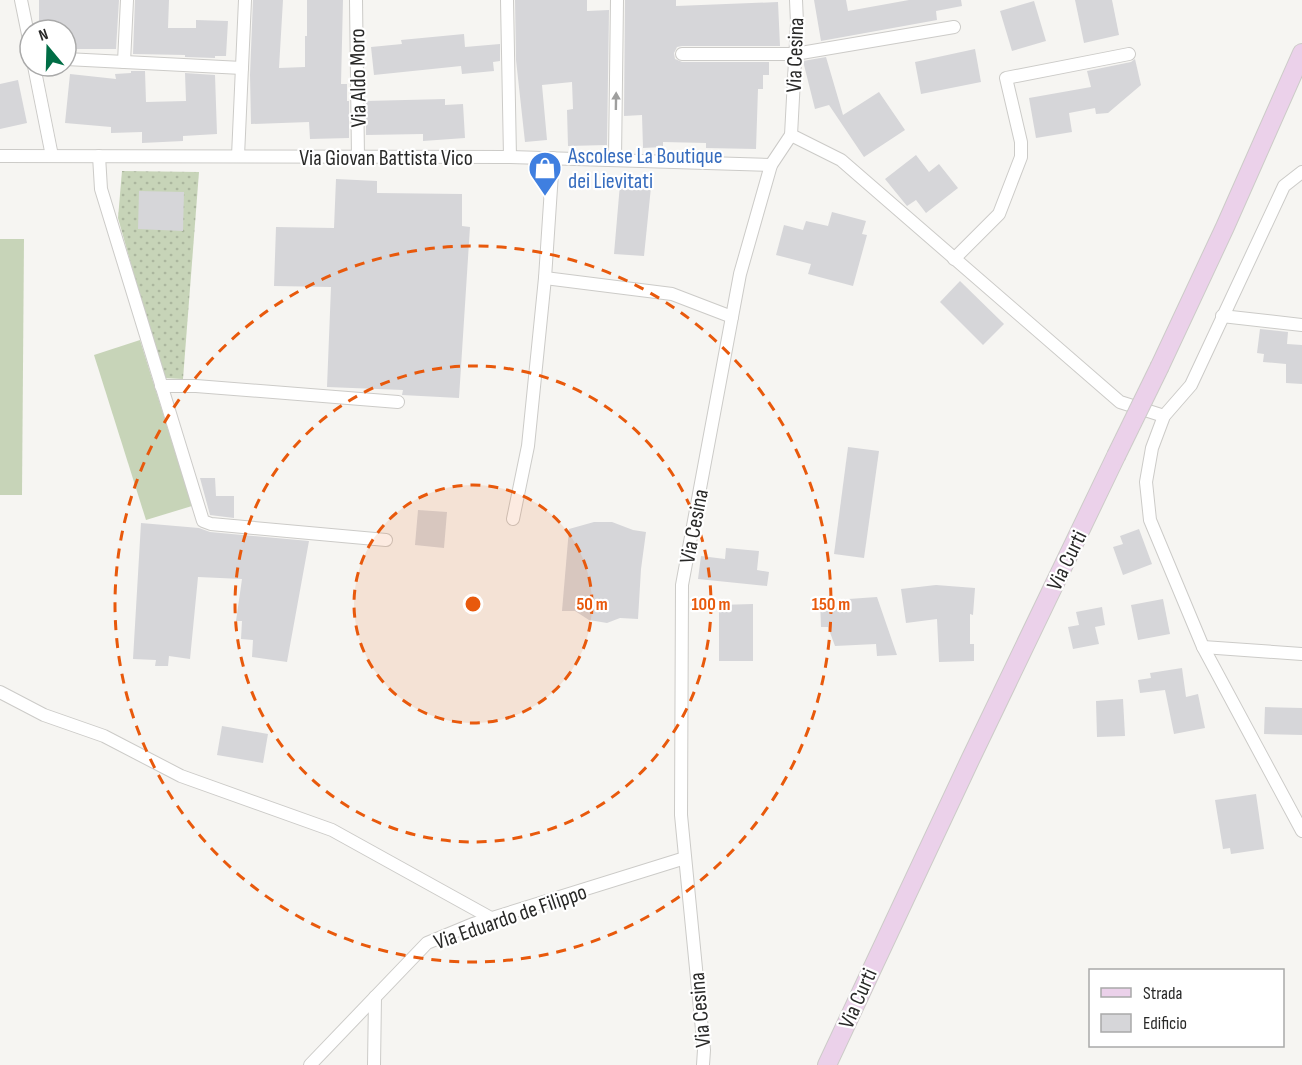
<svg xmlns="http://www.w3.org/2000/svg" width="1302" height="1065" viewBox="0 0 1302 1065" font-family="'Sofia Sans Condensed',sans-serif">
<defs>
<pattern id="grass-dots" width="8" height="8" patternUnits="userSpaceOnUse" patternTransform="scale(1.5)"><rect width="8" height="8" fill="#c7d4b8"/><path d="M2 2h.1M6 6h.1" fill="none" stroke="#abb69e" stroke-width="1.8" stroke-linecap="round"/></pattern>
</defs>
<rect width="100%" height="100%" fill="#f6f5f2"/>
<polygon fill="url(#grass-dots)" points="122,171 199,172 183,379 163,378 118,218"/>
<g fill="#c7d4b8">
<polygon points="0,239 24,239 22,495 0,495"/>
<polygon points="140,340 192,506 146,520 94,355"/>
</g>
<g fill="#d6d6d9">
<polygon points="39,0 119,0 116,49 66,49 66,30 39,30"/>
<polygon points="135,0 169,0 168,28 196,28 196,20 228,21 226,56 215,56 215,58 185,57 185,55 133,54"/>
<polygon points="253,0 283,0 279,68 305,67 305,36 307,36 307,0 343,0 341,84 347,84 347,101 349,101 349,138 310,139 309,122 251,124 250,75"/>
<polygon points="515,0 587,0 587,11 609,10 607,145 568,146 567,110 573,109 572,82 542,85 547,140 525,142 516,60"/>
<polygon points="625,0 676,0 676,6 778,2 780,46 682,46 677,47 674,53 675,59 682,62 769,62 769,75 763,75 763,89 758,89 756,149 706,148 706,143 663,142 663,147 643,148 642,115 624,116"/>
<polygon points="814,0 846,0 848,11 909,0 961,0 962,6 936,11 937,20 821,41"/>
<polygon points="1075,0 1112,0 1119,35 1084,43"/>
<polygon points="1034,1 1046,41 1012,51 1000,11"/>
<polygon points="464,34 465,47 500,44 500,61 493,62 494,71 462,74 461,66 374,75 371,47 402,44 401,40"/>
<polygon points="975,49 981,82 921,94 915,62"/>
<polygon points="826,57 843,115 879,92 905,130 864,157 829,105 815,109 803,61"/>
<polygon points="1135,59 1141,85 1108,113 1096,114 1095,108 1069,113 1072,132 1036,138 1029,98 1091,87 1087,71 1131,62"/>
<polygon points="131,71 145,71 146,102 186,101 185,73 215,75 217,134 183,136 183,141 142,143 142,132 111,133 111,127 65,123 70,74 116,79 115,74 131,73"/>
<polygon points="18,80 27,123 0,129 0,84"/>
<polygon points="445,99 445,105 463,104 465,138 423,141 423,134 366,135 366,101"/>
<polygon points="916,155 929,172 939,164 958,188 926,213 916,200 907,206 885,179"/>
<polygon points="336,179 377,181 377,193 462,194 462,226 470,227 459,398 402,395 403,390 327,387 331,287 274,286 276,227 334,228"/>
<polygon points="620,184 651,187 644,256 614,254"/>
<polygon points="139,191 184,192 183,231 138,229"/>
<polygon points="832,212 866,221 862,234 867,235 853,286 808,274 811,264 776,255 784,225 803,230 806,221 828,226"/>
<polygon points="960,281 1004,324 983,345 940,302"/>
<polygon points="1260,329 1288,332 1287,344 1302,345 1302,384 1286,383 1286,364 1263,362 1264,354 1257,353"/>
<polygon points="848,447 879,451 864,558 834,554"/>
<polygon points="200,478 215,478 216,496 234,496 234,518 210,515"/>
<polygon points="418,510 447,512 444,548 415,545"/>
<polygon points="594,522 612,522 633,530 646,532 641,569 638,619 620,618 607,623 589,620 575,611 562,611 569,529"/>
<polygon points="141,523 199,528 210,532 309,541 287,662 252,657 253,640 241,639 242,621 236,621 242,579 198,577 190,659 169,656 168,666 155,666 156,660 133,659"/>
<polygon points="1139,529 1152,564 1123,575 1113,547 1123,544 1120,536"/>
<polygon points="726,548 759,551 757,570 769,572 767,586 698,579 701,556 725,559"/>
<polygon points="936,585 975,588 973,615 970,614 970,644 974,644 974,661 939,662 937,619 906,623 901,589"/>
<polygon points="877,597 897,655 877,656 876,644 835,646 828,627 821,627 820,601"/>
<polygon points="1163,599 1170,634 1138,640 1131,605"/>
<polygon points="753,604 753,661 719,661 719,605"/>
<polygon points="1102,607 1105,625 1095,627 1099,644 1073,649 1068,627 1079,625 1076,612"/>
<polygon points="1182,668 1186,697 1198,694 1205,728 1174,734 1165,690 1140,693 1138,680 1151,678 1150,673"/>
<polygon points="1123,699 1125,736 1097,737 1096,701"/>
<polygon points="1265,707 1302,708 1302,735 1264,734"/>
<polygon points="222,726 268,734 263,763 217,755"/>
<polygon points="1256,794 1264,849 1231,854 1230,848 1223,849 1215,800"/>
</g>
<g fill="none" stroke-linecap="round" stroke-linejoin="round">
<g stroke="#cccbc8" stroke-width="14">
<g id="minor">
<polyline points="21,0 30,44"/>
<polyline points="356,0 358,157"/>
<polyline points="507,0 510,157"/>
<polyline points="682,54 795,54 954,27"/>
<polyline points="66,59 242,68"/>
<polyline points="124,62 127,0"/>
<polyline points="34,66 52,156"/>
<polyline points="791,135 841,160 1120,402 1164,416"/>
<polyline points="0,156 510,157 771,165"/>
<polyline points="99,156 101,189 203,521 211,524 386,540"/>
<polyline points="238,156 245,0"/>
<polyline points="615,159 617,0"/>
<polyline points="1302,172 1284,186 1191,385 1164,416 1152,448 1146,482 1150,520 1203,647 1302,831"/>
<polyline points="954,259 999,214 1021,157 1021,142 1006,78 1129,54"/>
<polyline points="545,278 672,294 732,317"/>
<polyline points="1222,316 1302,325"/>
<polyline points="161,386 196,386 398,402"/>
<polyline points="513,519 528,446 545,278 553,158"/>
<polyline points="1203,647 1302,654"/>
<polyline points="0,692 44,715 104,736 181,776 332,830 491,918"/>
<polyline points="310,1065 427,943 473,924 685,858"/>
<polyline points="374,1065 375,997"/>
<polyline points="703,1065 704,1050 681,815 682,585 740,274 771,165 791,135 797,23 796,0"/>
</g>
</g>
<g stroke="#cccbc8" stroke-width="20">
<g id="secondary">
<polyline points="1160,366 1225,227 1302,53"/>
<polyline points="827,1065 970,760 1116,456"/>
</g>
</g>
<use href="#minor" stroke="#fff" stroke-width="12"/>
<use href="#secondary" stroke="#ebd1ea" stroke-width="18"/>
<g stroke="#cccbc8" stroke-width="20" stroke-linecap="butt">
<polyline id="secondary-bridge" points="1116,456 1160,366"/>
</g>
<use href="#secondary-bridge" stroke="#ebd1ea" stroke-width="18"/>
</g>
<defs><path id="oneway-solid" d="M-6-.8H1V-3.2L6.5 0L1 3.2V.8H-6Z" transform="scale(1.5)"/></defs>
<use fill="#9f9f9e" href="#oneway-solid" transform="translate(616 101) rotate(-89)"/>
<circle cx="473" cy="604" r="119" fill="#e8590c" fill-opacity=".12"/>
<g fill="none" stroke="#e8590c" stroke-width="3" stroke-dasharray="10 8">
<circle cx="473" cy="604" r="119"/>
<circle cx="473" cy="604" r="238"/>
<circle cx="473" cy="604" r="358"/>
</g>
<defs>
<g id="shop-pin" transform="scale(1.725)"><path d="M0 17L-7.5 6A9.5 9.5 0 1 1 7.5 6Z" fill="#3f7fe0" stroke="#fff"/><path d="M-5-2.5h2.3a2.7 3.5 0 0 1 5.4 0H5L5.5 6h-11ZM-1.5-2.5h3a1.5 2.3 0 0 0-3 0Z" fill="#fff"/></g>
</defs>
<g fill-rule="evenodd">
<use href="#shop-pin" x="545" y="168"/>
</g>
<g text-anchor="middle" stroke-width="4.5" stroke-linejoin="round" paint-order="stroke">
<g font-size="22" fill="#292928" stroke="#fff">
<text transform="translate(794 55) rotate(-88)" y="8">Via Cesina</text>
<text transform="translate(357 78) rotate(-91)" y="8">Via Aldo Moro</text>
<text x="386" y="165">Via Giovan Battista Vico</text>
<text transform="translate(693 526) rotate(-79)" y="8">Via Cesina</text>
<text transform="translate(1066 560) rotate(-64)" y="8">Via Curti</text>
<text transform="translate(510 916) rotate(-19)" y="8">Via Eduardo de Filippo</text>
<text transform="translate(857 998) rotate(-66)" y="8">Via Curti</text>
<text transform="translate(699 1010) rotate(-95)" y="8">Via Cesina</text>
</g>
<g font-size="22" fill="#366cbe" stroke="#fff" text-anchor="start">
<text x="568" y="163">Ascolese La Boutique<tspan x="568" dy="25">dei Lievitati</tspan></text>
</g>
</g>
<circle cx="473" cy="604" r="9" fill="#e8590c" stroke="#fff" stroke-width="3"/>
<g font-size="18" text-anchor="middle" font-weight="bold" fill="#e8590c" stroke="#fff" stroke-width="4.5" stroke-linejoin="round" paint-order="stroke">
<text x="592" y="610">50 m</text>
<text x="711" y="610">100 m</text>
<text x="831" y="610">150 m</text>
</g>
<rect x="1089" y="969" width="195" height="78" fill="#ffffff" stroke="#a9a9a9" stroke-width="1.5"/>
<rect x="1101" y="988" width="30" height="9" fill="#ebd1ea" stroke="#a9a9a9" stroke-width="1.5"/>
<text x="1143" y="999" font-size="18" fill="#292928">Strada</text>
<rect x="1101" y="1014" width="30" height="18" fill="#d6d6d9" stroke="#a9a9a9" stroke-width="1.5"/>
<text x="1143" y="1029" font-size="18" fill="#292928">Edificio</text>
<g transform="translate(48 48) rotate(341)"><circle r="28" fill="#ffffff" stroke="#a9a9a9" stroke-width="1.5"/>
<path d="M0-4.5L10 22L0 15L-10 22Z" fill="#006d45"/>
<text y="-9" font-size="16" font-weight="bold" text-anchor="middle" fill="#292928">N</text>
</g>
</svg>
